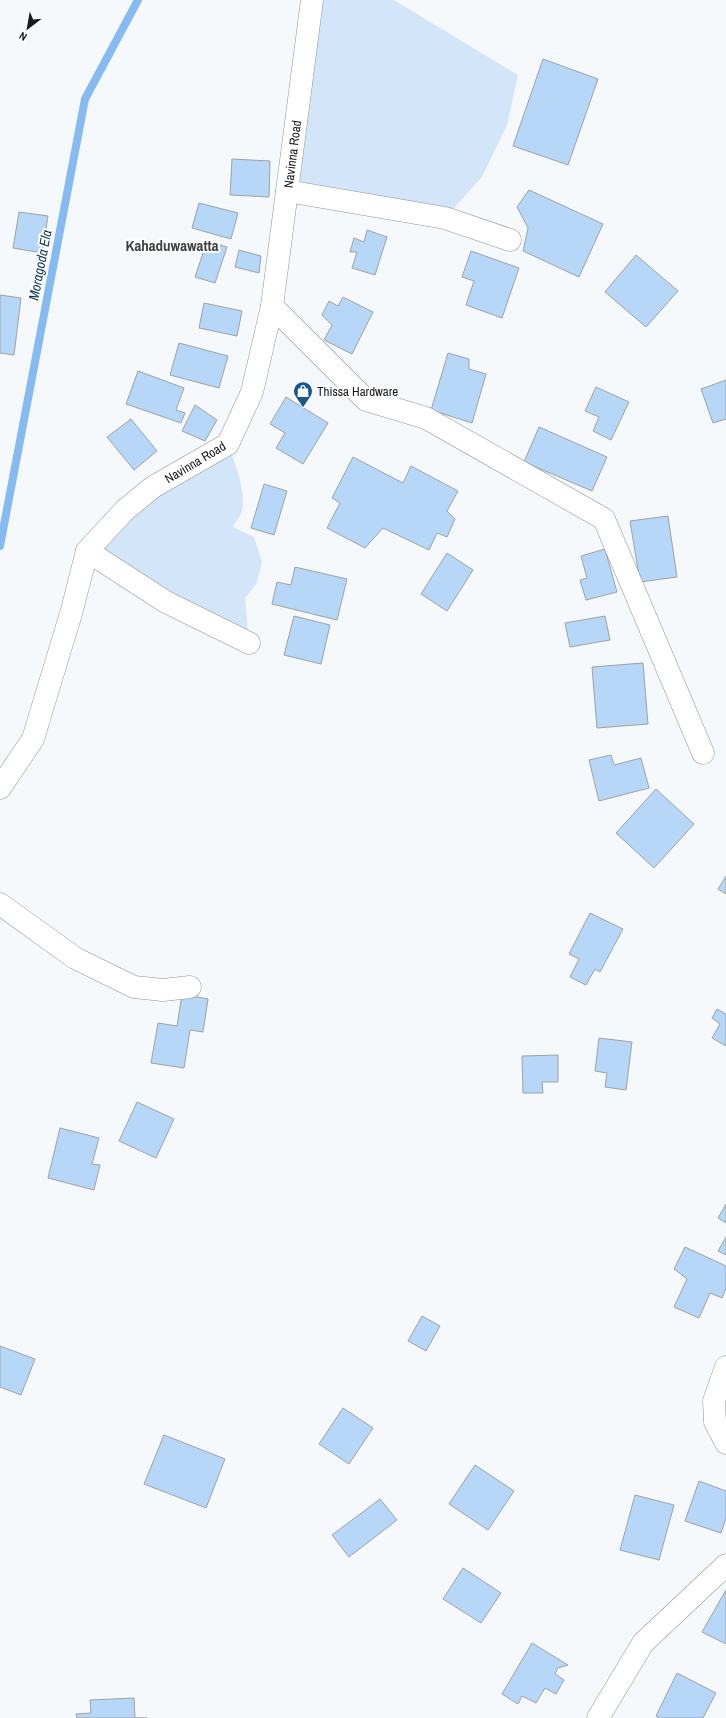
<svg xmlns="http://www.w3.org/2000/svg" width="726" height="1718" viewBox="0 0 726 1718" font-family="'Archivo Narrow',sans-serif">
<rect width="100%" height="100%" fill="#f6f9fc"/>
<g fill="#d2e5f9">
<polygon points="312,0 394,0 518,75 507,125 482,177 445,218 288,191"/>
<path d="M 228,444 C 234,460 247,494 242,510 C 241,516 235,522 233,527 L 254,537 L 262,562 L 257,583 L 245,598 L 249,643 L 87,551 L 125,510 Z"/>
</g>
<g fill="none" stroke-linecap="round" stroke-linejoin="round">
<polyline stroke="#85bbf0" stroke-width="8" points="0,546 85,99 138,0"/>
</g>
<g fill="#b7d7f8" stroke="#9fa2a5">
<polygon points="543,59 598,79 568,165 513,146"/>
<polygon points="232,159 270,161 269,197 230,195"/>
<polygon points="529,190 603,224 579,277 523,251 528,228 517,207"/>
<polygon points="199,203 238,213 231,239 192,228"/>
<polygon points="19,212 48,216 42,253 13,248"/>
<polygon points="367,230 387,237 375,275 352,268 357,252 350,252 354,238 364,242"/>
<polygon points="207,241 227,247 215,283 195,277"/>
<polygon points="239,250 261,256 259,273 235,267"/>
<polygon points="471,251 519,268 502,318 466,305 474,281 462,277"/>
<polygon points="636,255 678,291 646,327 605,292"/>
<polygon points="0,295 21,298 14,355 0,353"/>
<polygon points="343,297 373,312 352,354 324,340 332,325 322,315 329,301 338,306"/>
<polygon points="204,303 242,311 237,336 199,328"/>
<polygon points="179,343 228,356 219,388 170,375"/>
<polygon points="448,353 469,359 469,369 486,374 472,423 431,410"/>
<polygon points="138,371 184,388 176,410 185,413 181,423 126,404"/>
<polygon points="726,380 726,419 713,423 701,389"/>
<polygon points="596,387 629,402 611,440 593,431 599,417 585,411"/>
<polygon points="286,397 328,423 303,464 276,448 285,433 270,424"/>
<polygon points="195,405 217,420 205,441 182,431"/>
<polygon points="131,419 157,451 134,470 107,437"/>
<polygon points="539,427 607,457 592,491 524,462"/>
<polygon points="353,457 403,483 411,466 458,491 447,511 455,519 447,537 437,533 429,550 383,528 365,548 327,528 340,503 332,498"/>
<polygon points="264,484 287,491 274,535 251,528"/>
<polygon points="668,516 677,577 640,582 630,521"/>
<polygon points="605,549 617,592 586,600 580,580 587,578 581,556"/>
<polygon points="447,553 473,570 447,611 421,594"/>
<polygon points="295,567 347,579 337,620 272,604 277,582 291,585"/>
<polygon points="294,616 330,625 321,664 284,655"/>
<polygon points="605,616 610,640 570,647 565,623"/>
<polygon points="643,663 648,724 597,728 592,667"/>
<polygon points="611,755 614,765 641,758 649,788 599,801 589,760"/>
<polygon points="656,789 694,824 654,868 616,833"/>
<polygon points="726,876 726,894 718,889"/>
<polygon points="590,913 623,929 600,972 595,969 586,985 570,977 579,959 569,954"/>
<polygon points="182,994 208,999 203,1032 190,1030 184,1068 151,1063 158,1023 177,1026"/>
<polygon points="717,1009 726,1014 726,1046 712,1038 720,1024 712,1018"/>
<polygon points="599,1038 632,1042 626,1090 605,1087 607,1073 595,1071"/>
<polygon points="558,1055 558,1082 542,1082 543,1093 523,1093 522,1056"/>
<polygon points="137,1102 174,1119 156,1158 119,1141"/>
<polygon points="60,1128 99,1138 92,1164 100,1165 94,1190 48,1178"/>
<polygon points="726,1204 726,1223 718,1218"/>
<polygon points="726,1237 726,1255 718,1251"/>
<polygon points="685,1247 726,1266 726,1288 722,1298 710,1293 699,1318 674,1307 687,1279 674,1269"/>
<polygon points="422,1316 440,1326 426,1351 408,1341"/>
<polygon points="0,1346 35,1359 21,1395 0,1387"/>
<polygon points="343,1408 373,1428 349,1464 319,1444"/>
<polygon points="164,1435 225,1459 206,1508 144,1484"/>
<polygon points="475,1465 514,1491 488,1530 449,1504"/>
<polygon points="699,1481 726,1491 726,1518 721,1533 685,1521"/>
<polygon points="635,1495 674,1505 659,1560 620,1550"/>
<polygon points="380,1499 397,1520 349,1557 332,1535"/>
<polygon points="463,1568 501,1593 481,1623 443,1599"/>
<polygon points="726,1590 726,1644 702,1632"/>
<polygon points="532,1643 568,1665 558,1668 555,1674 564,1680 556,1694 545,1688 536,1703 522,1696 518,1704 502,1694"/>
<polygon points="677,1673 716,1693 703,1718 659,1718 656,1716"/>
<polygon points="134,1698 135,1718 147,1718 77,1718 76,1714 91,1713 90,1700"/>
</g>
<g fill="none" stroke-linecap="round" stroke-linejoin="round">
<g stroke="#919396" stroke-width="23">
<g id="street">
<polyline points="287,191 445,218 510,240"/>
<polyline points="272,306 366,400 426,418 604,519 703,753"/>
<polyline points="87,551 166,602 249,643"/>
<polyline points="0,904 75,958 134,987 163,990 190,987"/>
<polyline points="726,1367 714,1401 715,1422 726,1443"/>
<polyline points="598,1718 643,1643 726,1565"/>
</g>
</g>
<g stroke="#919396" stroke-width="23">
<polyline id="secondary" points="0,788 33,739 72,610 87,551 125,510 153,487 228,444 252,392 272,306 312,0"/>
</g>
<use href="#street" stroke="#fff" stroke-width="22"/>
<use href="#secondary" stroke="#fff" stroke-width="22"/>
</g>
<defs>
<g id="shop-pin" transform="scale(1)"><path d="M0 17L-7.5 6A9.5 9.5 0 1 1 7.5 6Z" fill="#18588e" stroke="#fff"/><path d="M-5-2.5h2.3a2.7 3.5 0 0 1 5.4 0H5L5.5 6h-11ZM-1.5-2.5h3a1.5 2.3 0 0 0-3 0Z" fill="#fff"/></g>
</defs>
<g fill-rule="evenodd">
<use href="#shop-pin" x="303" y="391"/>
</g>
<g text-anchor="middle" stroke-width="4" stroke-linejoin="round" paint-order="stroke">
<g font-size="13" fill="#18191a" stroke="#fff">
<text transform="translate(292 154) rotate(-83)" y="5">Navinna Road</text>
<text transform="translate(195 462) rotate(-31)" y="5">Navinna Road</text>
</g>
<g font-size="13" fill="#18191a" stroke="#fff" text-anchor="start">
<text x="317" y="396">Thissa Hardware</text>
</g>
<g font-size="14" font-style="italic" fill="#0f375a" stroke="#fff">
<text transform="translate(40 265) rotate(-79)" y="5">Moragoda Ela</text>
</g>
<g font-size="15" font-weight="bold" fill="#3f4143" stroke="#fff">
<text x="172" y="251">Kahaduwawatta</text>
</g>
</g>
<g transform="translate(28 28) rotate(211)" stroke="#ffffff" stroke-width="3" paint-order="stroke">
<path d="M0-3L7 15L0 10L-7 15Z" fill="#18191a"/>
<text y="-6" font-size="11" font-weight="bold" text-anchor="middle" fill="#18191a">N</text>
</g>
</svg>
